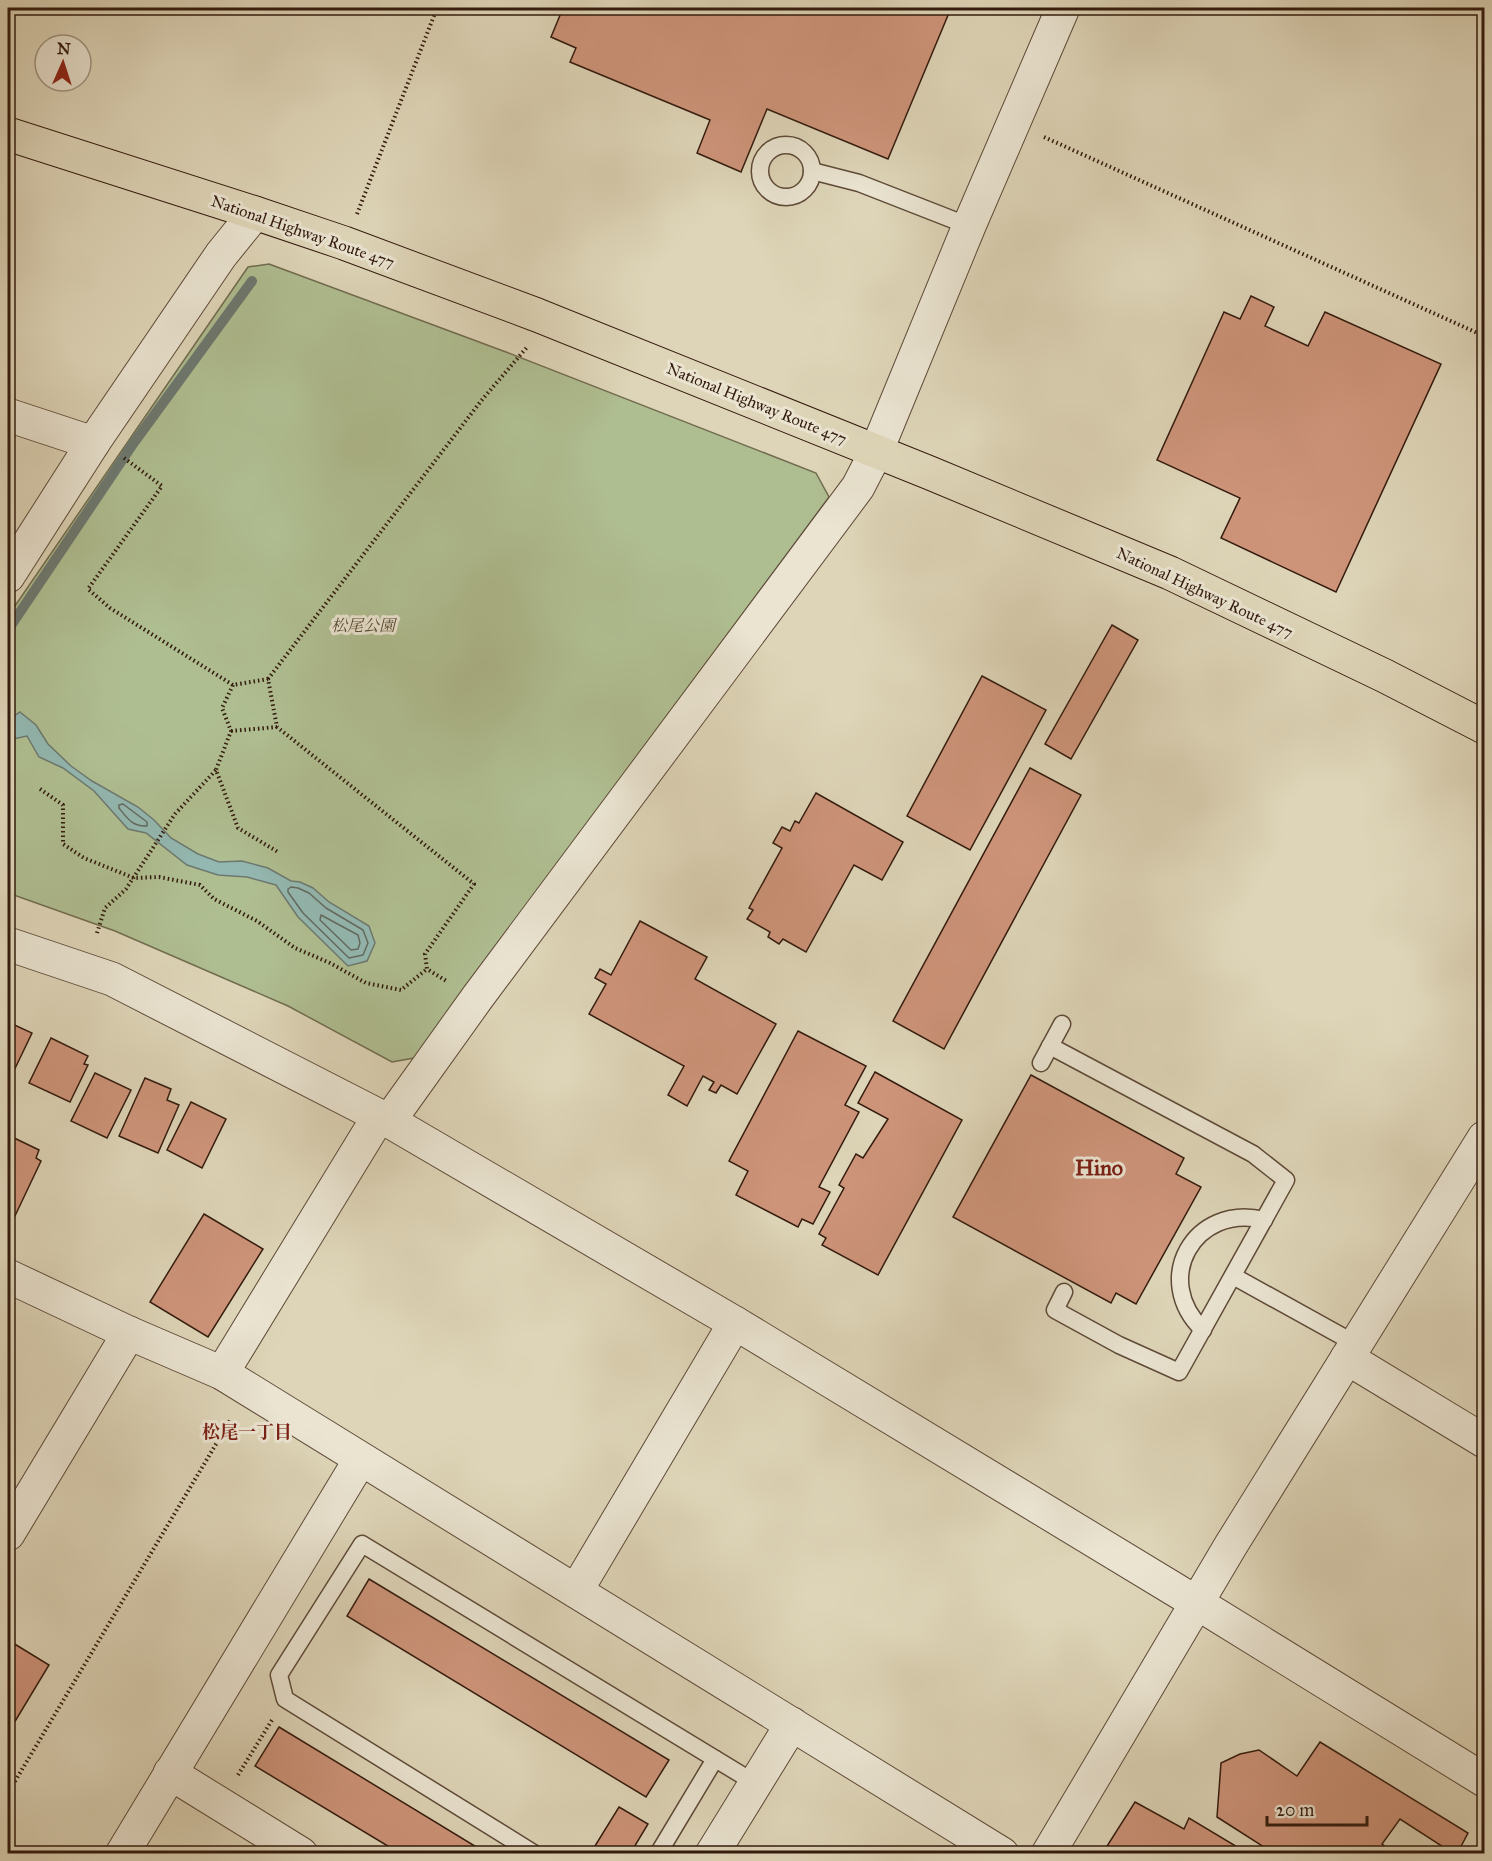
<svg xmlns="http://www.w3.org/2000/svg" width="1492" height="1861" viewBox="0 0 1492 1861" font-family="'IM FELL Great Primer','Noto Serif JP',serif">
<rect width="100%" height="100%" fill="#ded5b8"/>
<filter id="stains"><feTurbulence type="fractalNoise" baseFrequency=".00333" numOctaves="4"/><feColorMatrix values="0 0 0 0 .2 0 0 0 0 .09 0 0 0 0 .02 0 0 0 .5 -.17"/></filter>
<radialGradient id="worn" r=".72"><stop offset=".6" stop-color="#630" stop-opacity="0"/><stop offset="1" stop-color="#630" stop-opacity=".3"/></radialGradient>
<polygon fill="#afbe91" stroke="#716c50" stroke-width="1.5" points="269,264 506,352 816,473 829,497 414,1058 392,1062 288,1006 115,931 8,893 8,616 248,267"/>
<polygon fill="#93b8b1" stroke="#6d7970" stroke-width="1.5" points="20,712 36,725 48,744 71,766 92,781 138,807 154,820 171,838 198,854 219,862 242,861 268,868 291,881 300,882 313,888 329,902 369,926 375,943 367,961 348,966 298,917 276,885 247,877 218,875 187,865 146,833 128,829 94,791 63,768 39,757 27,736 8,740 8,720"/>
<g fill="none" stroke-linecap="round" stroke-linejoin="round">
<g stroke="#636a60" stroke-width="1.5">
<path d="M 123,804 L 147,822 L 147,826 C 133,827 127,818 119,808 L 119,805 Z"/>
<polygon points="291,887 298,888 309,893 326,908 363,930 368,943 363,955 349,958 303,913 288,892 288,889"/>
<polygon points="321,915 358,935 360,943 358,949 351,950 320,920"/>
</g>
<polyline stroke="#6d7970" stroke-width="10" points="8,630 133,444 252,281"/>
</g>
<g fill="#ce947a" stroke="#331b0e" stroke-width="1.5">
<polygon points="563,8 951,8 888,159 767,109 741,172 697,153 710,120 570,62 576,48 551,37"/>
<polygon points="1251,296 1274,307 1265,326 1308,346 1325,312 1441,364 1336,592 1221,538 1240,498 1157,460 1224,312 1240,319"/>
<polygon points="1112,625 1138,640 1071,759 1045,744"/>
<polygon points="982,676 1046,710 970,850 907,816"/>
<polygon points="1030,768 1081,795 944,1049 893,1021"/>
<polygon points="816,793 903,842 882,880 854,865 806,952 783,939 779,944 768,937 770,932 747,919 753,910 749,908 782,848 773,843 782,827 790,831 795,821 799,823"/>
<polygon points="640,921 707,957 695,979 776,1024 737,1094 721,1085 716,1093 709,1090 714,1082 703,1076 687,1106 668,1095 684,1066 589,1014 606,984 595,978 600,969 611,975"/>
<polygon points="8,1022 32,1033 8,1083"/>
<polygon points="798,1031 866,1066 845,1105 859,1112 819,1187 830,1192 813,1224 802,1219 798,1227 736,1195 748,1171 729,1161"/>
<polygon points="51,1038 88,1056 84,1064 88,1065 70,1102 29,1083"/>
<polygon points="875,1072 962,1120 878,1275 822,1245 826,1238 819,1234 844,1188 839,1185 856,1154 863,1158 888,1119 858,1103"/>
<polygon points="95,1073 131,1090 107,1138 71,1121"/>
<polygon points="1031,1075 1184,1158 1176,1174 1201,1187 1136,1304 1116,1293 1111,1303 953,1217"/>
<polygon points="145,1078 171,1089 167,1100 179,1105 158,1153 119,1136"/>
<polygon points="191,1102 226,1119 202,1168 167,1150"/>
<polygon points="8,1135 39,1150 36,1158 41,1161 14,1218 8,1214"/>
<polygon points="204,1214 263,1249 208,1337 150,1302"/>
<polygon points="369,1579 669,1760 646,1797 347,1616"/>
<polygon points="13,1643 49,1665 8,1733 8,1653"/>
<polygon points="279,1727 488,1854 401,1854 255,1766"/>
<polygon points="1320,1742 1468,1833 1457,1854 1454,1854 1400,1819 1382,1844 1395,1854 1275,1854 1217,1817 1221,1763 1240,1754 1259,1750 1297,1776"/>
<polygon points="1135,1802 1184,1829 1189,1818 1249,1854 1102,1854"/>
<polygon points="619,1807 648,1824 630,1854 590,1854"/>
</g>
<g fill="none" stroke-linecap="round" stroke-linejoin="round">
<g stroke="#5e4a38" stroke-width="19">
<g id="service">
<circle cx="786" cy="171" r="26"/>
<polyline points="812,171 859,183 969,226"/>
<polyline points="1050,1046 1253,1154 1286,1180 1179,1372 1119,1345 1055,1310 1064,1292"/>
<polyline points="1041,1063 1062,1024"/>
<polyline points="1233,1276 1356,1344"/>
<path d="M 1203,1330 C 1151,1280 1194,1203 1264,1220"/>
<polyline points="535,1854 285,1699 279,1675 362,1544 755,1783"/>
<polyline points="658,1854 715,1759"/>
</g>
</g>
<g stroke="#5e4a38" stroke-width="35">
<g id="minor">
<polyline points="8,415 93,443"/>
<polyline points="8,576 93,443 221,255 255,213"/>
<polyline points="389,1121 477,998 858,487 876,452"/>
<polyline points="8,1276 129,1333 222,1373 1002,1854"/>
<polyline points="1347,1358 1484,1441"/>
<polyline points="222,1373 379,1116"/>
<polyline points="8,1534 129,1333"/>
<polyline points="576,1591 735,1323"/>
<polyline points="170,1773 301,1854"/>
<polyline points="122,1854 360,1460"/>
<polyline points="712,1854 792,1724"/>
</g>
</g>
<g stroke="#5e4a38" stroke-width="35">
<g id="tertiary">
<polyline points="876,452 969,226 1063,8"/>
<polyline points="8,944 112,979 389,1121 735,1323 1197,1603 1484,1780"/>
<polyline points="1048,1854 1231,1545 1484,1138"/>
</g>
</g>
<g stroke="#331b0e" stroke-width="35">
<polyline id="trunk" points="8,134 255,213 344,243 537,315 930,473 1170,573 1385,676 1484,727"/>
</g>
<g stroke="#331b0e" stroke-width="4" stroke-dasharray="1.5 3" stroke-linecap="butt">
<polyline points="1044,137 1484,336"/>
<polyline points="357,214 437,8"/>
<polyline points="124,458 162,486 88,589 110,608 233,685 268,679 277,727 474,884 425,954 427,969 448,982"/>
<polyline points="268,679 481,401 528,346"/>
<polyline points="233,685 222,708 231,731 216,770 238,828 278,852"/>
<polyline points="231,731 277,727"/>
<polyline points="40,789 63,805 63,844 84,858 134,878 159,877 200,885 214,899 257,921 295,948 330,963 366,983 401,990 427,969"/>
<polyline points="97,933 105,908 126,889 175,814 216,770"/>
<polyline points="238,1775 272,1720"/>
<polyline points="8,1793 231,1419"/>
</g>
<use href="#service" stroke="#eae4d1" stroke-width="16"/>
<use href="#minor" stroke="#eae4d1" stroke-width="33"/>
<use href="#tertiary" stroke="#eae4d1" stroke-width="33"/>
<use href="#trunk" stroke="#ded5b8" stroke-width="33"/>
</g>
<g text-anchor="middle" stroke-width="6" stroke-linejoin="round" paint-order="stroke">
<g font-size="16" fill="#331b0e" stroke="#eae4d1">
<text transform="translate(303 231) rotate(19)" y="6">National Highway Route 477</text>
<text transform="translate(757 403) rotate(22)" y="6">National Highway Route 477</text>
<text transform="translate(1205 592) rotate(25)" y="6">National Highway Route 477</text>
</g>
<g font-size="16" font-style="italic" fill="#584c35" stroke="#eae4d1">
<text x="363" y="631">松尾公園</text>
</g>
<g font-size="18" font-weight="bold" fill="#7a1f14" stroke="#eae4d1">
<text x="247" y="1438">松尾一丁目</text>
</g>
<g font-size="22" font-weight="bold" fill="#7a1f14" stroke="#eae4d1">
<text x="1099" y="1175">Hino</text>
</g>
</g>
<rect width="1492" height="1861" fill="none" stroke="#ded5b8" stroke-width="30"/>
<rect x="9" y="9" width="1474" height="1843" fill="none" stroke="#331b0e" stroke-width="3"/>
<rect x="15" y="15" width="1462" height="1831" fill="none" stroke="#331b0e" stroke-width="1.5"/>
<g transform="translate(63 63) rotate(3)"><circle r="28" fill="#eae4d1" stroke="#a19483" stroke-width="1.5"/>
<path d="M0-4.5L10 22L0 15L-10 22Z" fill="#8f2418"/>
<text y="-9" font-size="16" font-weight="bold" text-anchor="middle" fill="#331b0e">N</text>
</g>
<path d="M1267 1816v9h100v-9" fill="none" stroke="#331b0e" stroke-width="3"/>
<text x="1276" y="1816" font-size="18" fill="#331b0e" stroke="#eae4d1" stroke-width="4.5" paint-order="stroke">20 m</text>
<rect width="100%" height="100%" filter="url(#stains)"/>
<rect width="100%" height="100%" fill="url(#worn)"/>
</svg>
